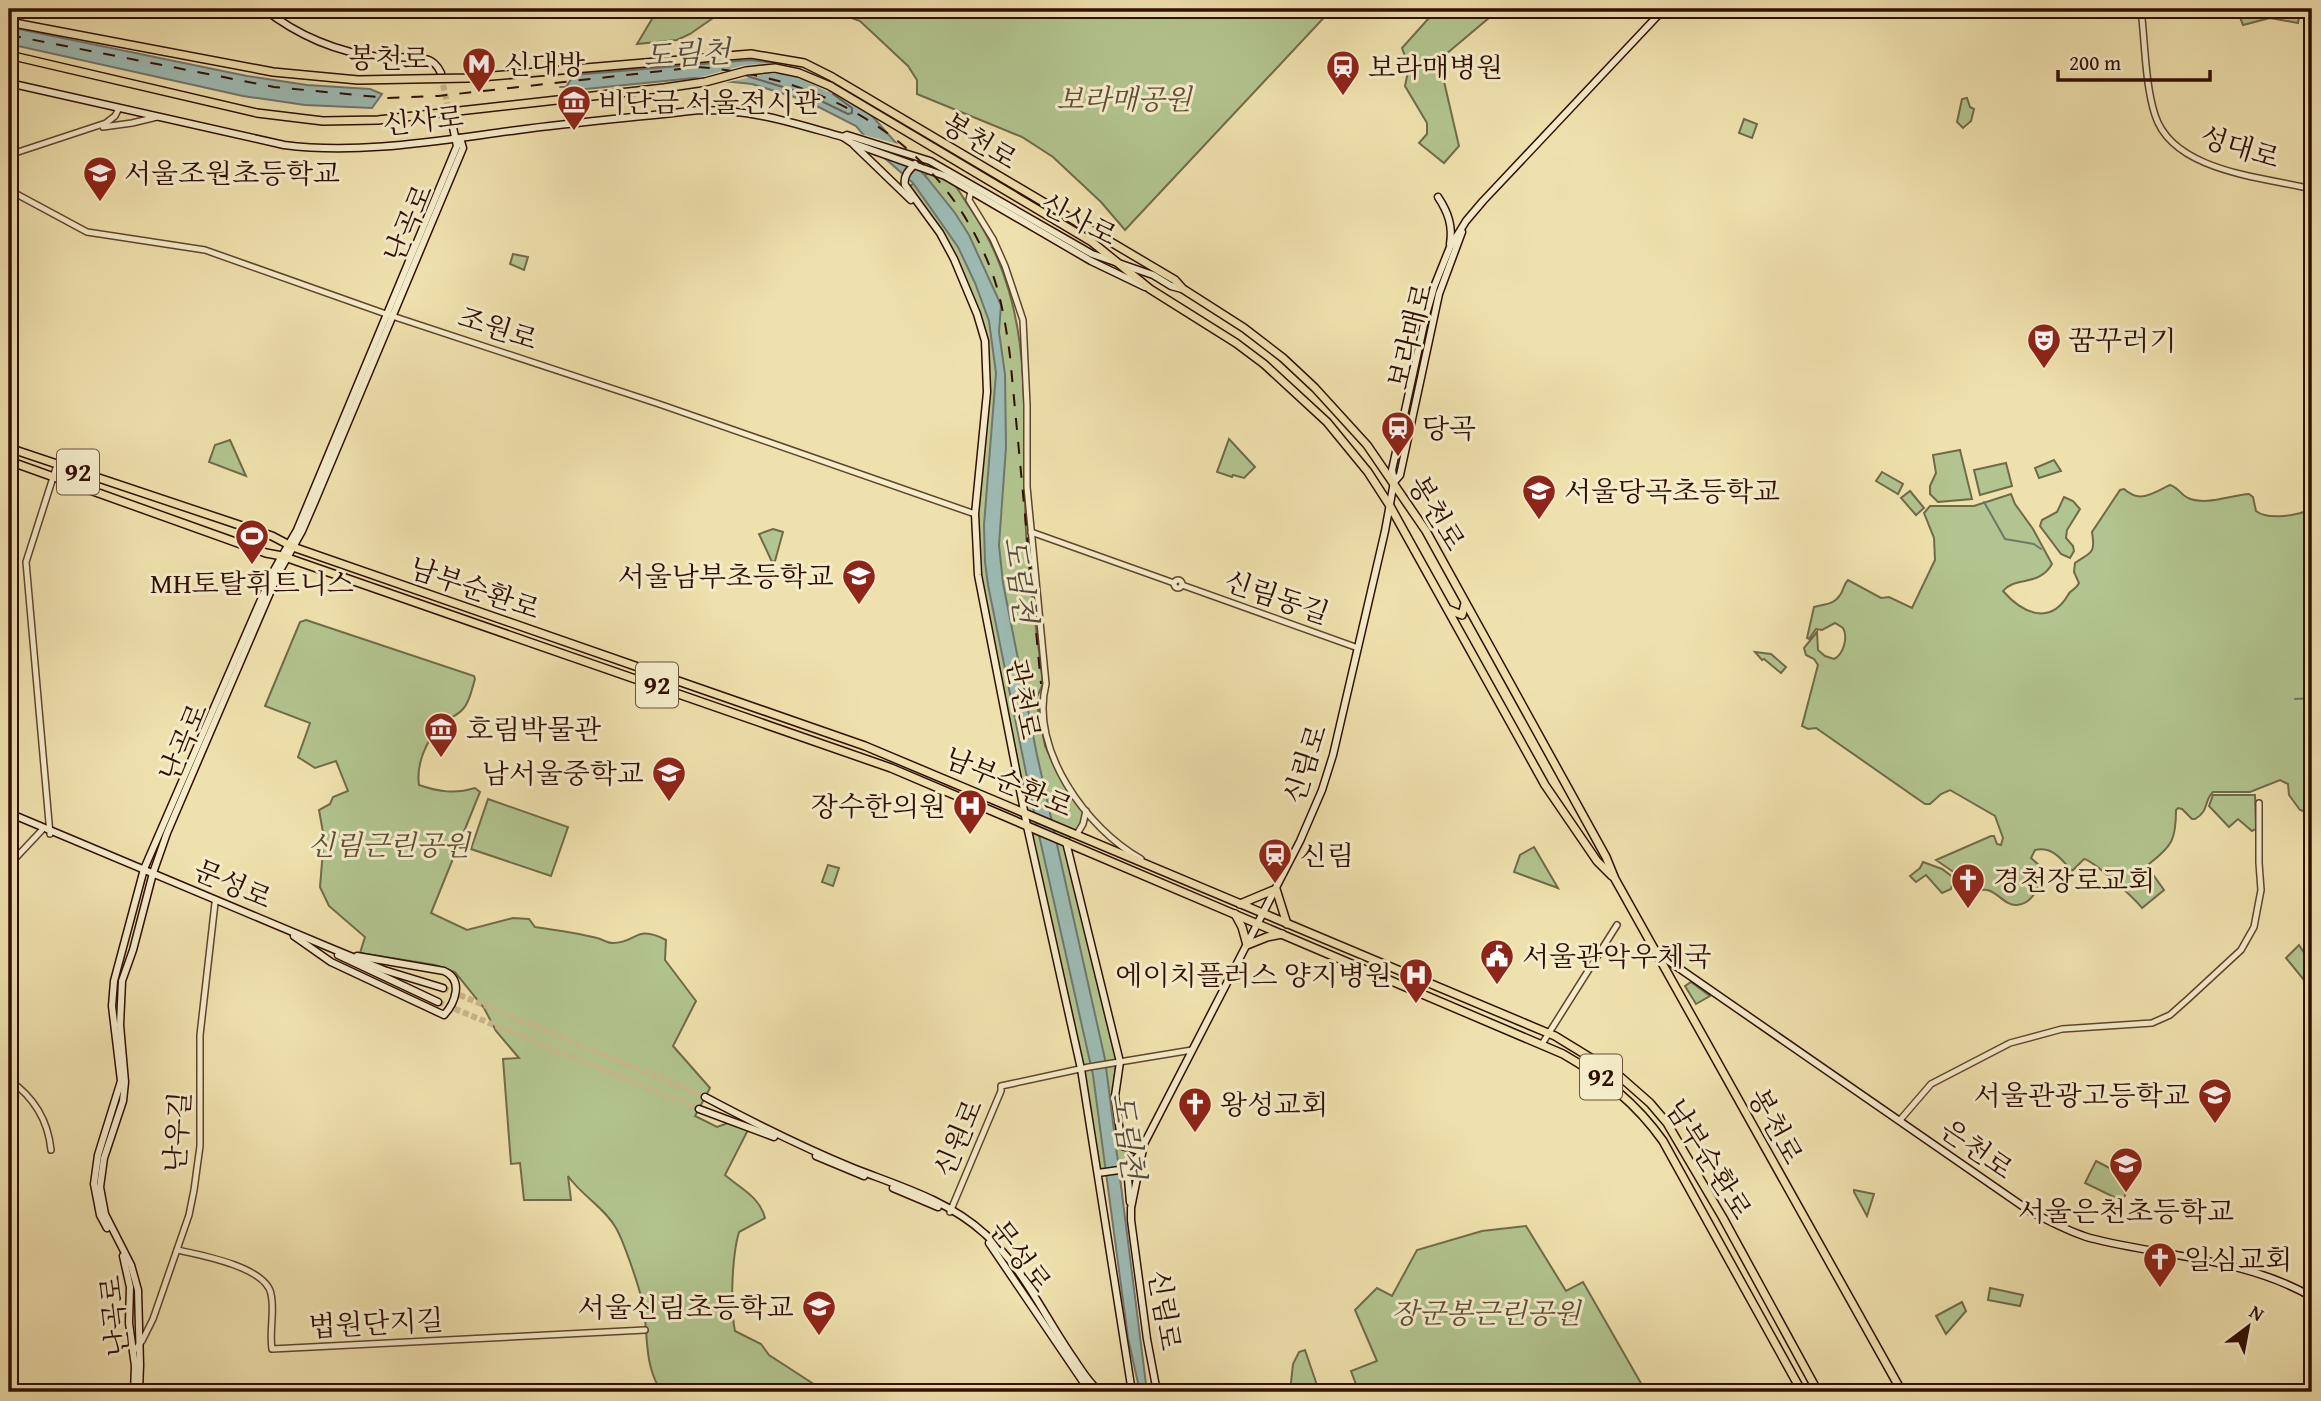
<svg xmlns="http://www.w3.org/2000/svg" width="2321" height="1401" viewBox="0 0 2321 1401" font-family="'Gentium Book Plus','Noto Serif KR',serif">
<rect width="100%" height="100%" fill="#efe1ad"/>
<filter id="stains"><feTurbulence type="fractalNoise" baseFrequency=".00286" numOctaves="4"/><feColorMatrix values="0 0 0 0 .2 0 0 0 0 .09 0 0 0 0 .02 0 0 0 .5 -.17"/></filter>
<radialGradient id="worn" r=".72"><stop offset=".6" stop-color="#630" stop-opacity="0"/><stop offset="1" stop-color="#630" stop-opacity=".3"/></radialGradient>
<g fill="#b2c48f" stroke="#716a49" stroke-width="2">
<polygon points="658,9 726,9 690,34 677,40 637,44"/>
<polygon points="827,9 1332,9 1125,230 1101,202 1053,157 1022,137 917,94 917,80 908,66 860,21"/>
<polygon points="1437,9 1484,9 1490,17 1439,60 1459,146 1444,163 1419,143 1427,134 1427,123 1405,86 1409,67 1402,48"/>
<polygon points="2242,9 2300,9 2298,23 2270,18 2243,25 2238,12"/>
<polygon points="1967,98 1970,107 1974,109 1971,121 1963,128 1957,122 1962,99"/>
<polygon points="1744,119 1757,124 1752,138 1739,133"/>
<path d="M 937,167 C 952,177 960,193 970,208 C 1040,311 1020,415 1026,531 C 1029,582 1037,633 1043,684 L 1036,699 L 1045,746 L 1060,777 L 1084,811 C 1082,827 1076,833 1064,843 L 1117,1057 L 1114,1081 L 1121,1147 L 1139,1152 L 1129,1165 L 1099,1171 L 980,572 L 978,511 L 984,443 L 985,337 L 962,271 L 942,234 L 903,191 Z"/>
<polygon points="513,254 528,257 524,270 510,264"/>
<polygon points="1229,439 1255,467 1244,478 1233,475 1232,477 1217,472"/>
<polygon points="230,440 246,476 209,462 215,445"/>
<polygon points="1960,450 1972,499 1938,502 1930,494 1930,486 1936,473 1933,455"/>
<polygon points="2054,460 2061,471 2039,478 2035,468"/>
<polygon points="2006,463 2012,486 1980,495 1974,470"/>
<polygon points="1882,472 1903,484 1898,494 1876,481"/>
<path d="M 2170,485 C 2178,487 2181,495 2188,498 C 2205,506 2231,495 2249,494 L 2253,497 L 2256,511 C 2269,521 2298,515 2312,509 L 2312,796 L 2303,811 L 2300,810 L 2289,795 L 2288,784 L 2280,780 L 2250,792 L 2213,792 C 2203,802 2210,810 2195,819 L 2192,819 L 2182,809 L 2178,808 L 2176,810 C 2176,840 2172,846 2149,864 L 2152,873 L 2164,890 L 2142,908 C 2134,898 2094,861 2084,859 L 2072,871 C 2062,860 2053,846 2035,850 L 2031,858 L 2040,866 C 2044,880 2034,904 2017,905 C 2005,906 1998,892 1987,890 C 1980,888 1973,894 1966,893 L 1962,890 L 1958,875 L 1936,860 L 1991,836 L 1994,836 L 1997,844 L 2001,845 L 2003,838 L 1995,816 L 1950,790 L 1941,794 L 1930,804 L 1925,804 L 1816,728 L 1808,729 L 1802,726 L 1818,665 L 1814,659 L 1806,655 L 1804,648 L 1817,632 L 1818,650 L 1825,656 L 1834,659 C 1844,654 1848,637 1843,628 L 1835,623 L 1822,630 L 1816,629 L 1809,639 L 1807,638 L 1814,607 C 1823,604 1834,605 1840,595 C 1844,590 1843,585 1848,580 L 1881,598 L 1889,597 L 1912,608 L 1935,560 L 1934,538 L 1924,513 L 1930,506 L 1974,506 L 2011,494 L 2015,504 L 2033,529 L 2052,564 C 2039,587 2015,576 2003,591 C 2022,613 2050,626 2068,595 C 2071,589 2076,590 2079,583 L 2074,572 L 2075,563 C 2090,552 2096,555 2092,532 L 2120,490 L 2124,489 C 2141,504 2152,493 2170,485 Z"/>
<polygon points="1910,491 1924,508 1916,515 1901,498"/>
<polygon points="2064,497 2073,501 2080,509 2067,530 2066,538 2073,546 2074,551 2070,558 2061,554 2040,526 2042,520 2057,512"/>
<polygon points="773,529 783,532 775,561 772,562 759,534"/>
<path d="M 306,620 L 474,676 L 475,679 C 472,688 470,702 463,709 C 457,716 447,719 441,725 C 426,741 416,764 419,785 C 439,792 455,794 475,788 L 480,792 L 431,913 L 467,930 L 513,918 L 529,919 L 535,927 C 556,930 577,933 597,938 C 602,939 607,943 613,943 C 637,943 635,924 666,940 L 665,960 L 696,1001 L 673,1046 L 710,1088 L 695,1116 L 717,1127 L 739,1119 L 747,1122 L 749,1128 L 725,1175 C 741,1189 759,1196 765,1218 L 739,1232 C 732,1255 730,1307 735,1331 L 761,1344 L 769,1355 L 826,1392 L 656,1392 L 658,1386 C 643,1358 649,1330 642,1300 C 638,1284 624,1242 616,1228 C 604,1207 582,1196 568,1176 L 571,1200 L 524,1200 L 520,1163 L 511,1164 L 503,1059 L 519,1058 L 496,1031 L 484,1008 L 455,972 L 435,965 L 360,953 L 365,937 L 329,906 L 320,887 L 324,838 L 319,810 L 330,804 L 333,797 L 348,791 L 336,761 L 315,768 L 298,757 L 310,723 L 265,706 L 300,622 Z"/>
<polygon points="1755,652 1771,654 1786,667 1781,673 1764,659 1762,660"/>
<polygon points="2213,795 2255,795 2256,829 2252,831 2238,819 2229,827 2209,806"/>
<polygon points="488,799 568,827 551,876 471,849"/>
<polygon points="1534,847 1558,888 1514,872 1520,855"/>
<polygon points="1923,862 1942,869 1954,878 1951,889 1942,893 1926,875 1916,882 1910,876 1920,868"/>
<polygon points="828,865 839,868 833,886 822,882"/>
<polygon points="2299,945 2312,965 2312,990 2286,958"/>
<polygon points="1691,982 1710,996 1696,1004 1685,986"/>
<polygon points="2096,1161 2133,1180 2122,1201 2085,1183"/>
<polygon points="1854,1190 1874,1194 1867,1216 1854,1192"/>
<polygon points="1526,1226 1566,1291 1583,1282 1646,1392 1359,1392 1351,1371 1377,1361 1355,1310 1377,1288 1392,1296 1417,1250 1482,1231"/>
<polygon points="1990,1288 2023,1295 2020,1306 1988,1300"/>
<polygon points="1962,1302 1966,1311 1946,1334 1936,1316"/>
<polygon points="1305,1350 1319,1391 1290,1392 1293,1364 1299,1352"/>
</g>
<g fill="#9dbbb4" stroke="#71766d" stroke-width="2">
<polygon points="9,27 247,76 307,85 370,89 382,94 372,108 305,105 243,96 9,44"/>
<polygon points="750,60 785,64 856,103 873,117 927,178 955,213 969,235 1001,305 999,332 1005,374 1006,447 999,545 1003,583 1037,755 1105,1059 1147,1392 1140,1392 1128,1338 1093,1075 1036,822 988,585 985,562 984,525 996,373 989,321 975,283 958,247 913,183 880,154 856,126 807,101 752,84 694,78 576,90 566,87 574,75"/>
</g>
<g fill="#efe1ad">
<polygon points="750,56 786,60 818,72 832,80 828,92 802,79 782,74 766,74 724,83 694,81 626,88 690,80 744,65 774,63 774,59 745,58 570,74"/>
<polygon points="857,133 902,145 911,156 880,147 879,149 916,161 927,172 878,156"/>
</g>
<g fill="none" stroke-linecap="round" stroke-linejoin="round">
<polyline stroke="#66655c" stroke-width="2" points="747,76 809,95 848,114 852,113 852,108 833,94"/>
<g stroke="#71766d" stroke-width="2">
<polyline points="560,87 567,87"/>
<polyline points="1984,502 2005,539 2034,544 2041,549"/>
<polyline points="2295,699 2312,698"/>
</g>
<g stroke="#c9b78b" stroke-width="6" stroke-dasharray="6 3" stroke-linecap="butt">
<polyline points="441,76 450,116"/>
<polyline points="443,988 705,1097"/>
<polyline points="438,1002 699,1109"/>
</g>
<g stroke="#60442e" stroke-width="8">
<g id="tertiary">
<path d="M 2141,9 C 2145,42 2145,84 2155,115 C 2173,172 2263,177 2312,189"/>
<polyline points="103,127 132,123 157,117"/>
<polyline points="9,155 106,123 115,116 119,108"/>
<polyline points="9,190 87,232 205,250 386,314 659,404 975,514"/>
<path d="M 971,191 L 969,200 L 993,239 L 1005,266 L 1023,320 L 1027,405 L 1027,487 L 1046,684 C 1029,749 1087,829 1141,859"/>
<polyline points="1031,532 1174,583"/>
<circle cx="1178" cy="584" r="4"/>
<polyline points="1182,585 1358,648"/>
<polyline points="50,834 26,562 57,465"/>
<polyline points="1077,834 1083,824 1086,811"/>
<polyline points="9,865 42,830"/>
<polyline points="1542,1044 1617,925"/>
<path d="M 9,1080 C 34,1097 48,1120 51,1150"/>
<polyline points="1900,1120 1931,1084 2010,1043 2062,1029 2152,1023 2170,1015 2188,999 2241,950 2254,927 2261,890 2259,863 2259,803"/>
<polyline points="950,1212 1001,1091 1001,1086 1089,1067 1192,1050"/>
<path d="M 177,1250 C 201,1255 266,1267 271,1294 C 275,1312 269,1331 272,1349 L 645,1330"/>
<polyline points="133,1352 142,1341 153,1319 189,1215 194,1190 200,1146 200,1035 215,903"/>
</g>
</g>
<g stroke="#300f03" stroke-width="9">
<g id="secondary">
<path d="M 264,9 C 297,35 338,53 380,57 C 395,58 411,56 425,59 C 432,60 438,66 441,73"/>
<path d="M 9,83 L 284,145 C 361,155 441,140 518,130 C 578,122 639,117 699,110 C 756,110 789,122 843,137 L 852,143 L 945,176 L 1091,261 L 1145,287"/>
<polyline points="843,137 847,135 930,161 1092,254 1153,275 1171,286 1182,289"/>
<polyline points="854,145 911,200"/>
<path d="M 915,164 C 909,170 903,176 905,185 L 940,233 L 954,259 L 977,314 L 985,341 L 987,392 L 975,514 L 978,575 L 1027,826 L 1081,1069 L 1132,1392"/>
<path d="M 1438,197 C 1448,212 1453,226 1450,244"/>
<polyline points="1394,482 1400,475 1439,294 1462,232"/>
<polyline points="282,556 297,530 457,146 451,118"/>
<polyline points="9,813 333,949 384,970 443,988"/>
<polyline points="1066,842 1120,1062 1115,1096 1122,1146 1142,1152"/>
<path d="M 294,936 L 331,962 L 444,1015 C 455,1003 464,980 444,971 L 357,956"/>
<path d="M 1657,953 L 2031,1212 C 2050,1221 2069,1232 2090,1238 C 2164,1257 2245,1258 2312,1297"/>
<polyline points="338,955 438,1002"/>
<path d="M 705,1097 C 754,1123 802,1147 853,1168 C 899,1186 948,1200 985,1234 C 1023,1267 1045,1318 1074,1359 C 1082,1371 1089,1383 1100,1392"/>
<polyline points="699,1109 774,1137"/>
<polyline points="816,1156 864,1176"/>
<polyline points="1123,1170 1128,1179 1130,1202"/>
<polyline points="1098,1173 1126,1169 1141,1153"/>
<polyline points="893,1188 938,1207"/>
<polyline points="107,1228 100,1215 94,1184 98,1155 121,1081 112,1006 114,981 144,869 273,572 282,556"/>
<polyline points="989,1243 1090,1392"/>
<polyline points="123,1256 130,1287 129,1323 135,1366 134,1392"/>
<polyline points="139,1392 140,1365 138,1290 131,1265 105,1214 100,1187 104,1158 123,1101 125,1082 120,1025 122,981 133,950 153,873 167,833 278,574 302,531 315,501 463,148 460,138"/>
<polyline points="1157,1392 1147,1339 1131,1220 1131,1208 1144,1144 1300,841 1322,790 1333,755 1385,531 1394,482 1392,470 1426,315 1434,287 1450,247 1466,221 1483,201 1664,9"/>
</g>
</g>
<g stroke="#300f03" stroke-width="10">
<g id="primary">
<polyline points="832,77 1175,280 1183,289 1244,328 1283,358 1315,388 1367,445 1426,531 1606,857 1615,879 1902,1392"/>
<polyline points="830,86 1092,242 1150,289 1236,343 1264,364 1327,422 1368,472 1390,506 1545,785 1597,861 1612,876"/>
<polyline points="9,448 272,536 293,547 865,746 1555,1036 1617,1074 1650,1103 1667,1123 1723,1218 1818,1392"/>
<path d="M 9,461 L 266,553 L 282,556 L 891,768 L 1563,1054 C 1603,1077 1636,1103 1663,1141 L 1802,1392"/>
<polyline points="1450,610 1462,615 1465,603"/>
<polyline points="1240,904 1276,889 1287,924"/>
<polyline points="1235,914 1242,927 1247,945 1267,937 1282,934"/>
</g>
</g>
<use href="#tertiary" stroke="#f5ecca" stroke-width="5"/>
<use href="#secondary" stroke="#f5ecca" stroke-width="6"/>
<use href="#primary" stroke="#efe1ad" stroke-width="7"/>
<path stroke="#300f03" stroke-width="2" stroke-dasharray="12 12" stroke-linecap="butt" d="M 9,35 L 274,87 L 388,98 L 438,96 L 698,67 C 828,77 940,142 990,267 C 1001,295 1006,326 1010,356 L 1041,684"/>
<g stroke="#300f03" stroke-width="10" stroke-linecap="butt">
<g id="primary-bridge">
<polyline points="9,22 273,72 358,80 468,78 751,54 804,63 832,77"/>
<polyline points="9,55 257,113 323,121 378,120 664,88 705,82 746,71 775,68 799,73 830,86"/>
</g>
</g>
<use href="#primary-bridge" stroke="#efe1ad" stroke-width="7"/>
</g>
<defs>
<g id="metro-pin" transform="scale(1.75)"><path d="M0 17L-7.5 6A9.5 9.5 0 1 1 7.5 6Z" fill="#8f2418" stroke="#f5ecca"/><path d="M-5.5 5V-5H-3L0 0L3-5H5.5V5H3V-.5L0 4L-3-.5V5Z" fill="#fff"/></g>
<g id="station-pin" transform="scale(1.75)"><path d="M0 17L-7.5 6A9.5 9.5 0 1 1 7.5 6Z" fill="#8f2418" stroke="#f5ecca"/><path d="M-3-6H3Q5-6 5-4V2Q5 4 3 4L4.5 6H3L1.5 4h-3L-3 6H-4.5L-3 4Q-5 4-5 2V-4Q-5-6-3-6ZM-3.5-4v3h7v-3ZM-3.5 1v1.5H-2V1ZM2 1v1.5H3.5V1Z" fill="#fff"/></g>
<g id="museum-pin" transform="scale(1.75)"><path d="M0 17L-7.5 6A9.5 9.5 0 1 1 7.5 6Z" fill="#8f2418" stroke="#f5ecca"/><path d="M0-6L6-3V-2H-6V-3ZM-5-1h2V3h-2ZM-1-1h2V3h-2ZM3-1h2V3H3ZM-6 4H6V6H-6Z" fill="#fff"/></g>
<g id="school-pin" transform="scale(1.75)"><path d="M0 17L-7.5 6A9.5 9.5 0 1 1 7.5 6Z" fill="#8f2418" stroke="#f5ecca"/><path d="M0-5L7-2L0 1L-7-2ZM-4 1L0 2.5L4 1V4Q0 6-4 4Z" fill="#fff"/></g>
<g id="theatre-pin" transform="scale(1.75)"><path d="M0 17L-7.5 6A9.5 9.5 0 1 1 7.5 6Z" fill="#8f2418" stroke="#f5ecca"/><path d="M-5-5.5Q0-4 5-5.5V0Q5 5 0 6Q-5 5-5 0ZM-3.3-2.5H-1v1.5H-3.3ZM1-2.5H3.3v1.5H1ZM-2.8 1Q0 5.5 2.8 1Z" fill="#fff"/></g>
<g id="stadium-pin" transform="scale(1.75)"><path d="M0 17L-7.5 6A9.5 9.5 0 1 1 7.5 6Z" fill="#8f2418" stroke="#f5ecca"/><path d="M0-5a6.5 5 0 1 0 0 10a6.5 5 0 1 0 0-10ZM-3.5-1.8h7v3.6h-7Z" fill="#fff"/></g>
<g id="hospital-pin" transform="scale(1.75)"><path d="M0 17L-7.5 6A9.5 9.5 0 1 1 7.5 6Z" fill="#8f2418" stroke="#f5ecca"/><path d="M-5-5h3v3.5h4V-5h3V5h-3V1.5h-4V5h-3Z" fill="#fff"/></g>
<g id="church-pin" transform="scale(1.75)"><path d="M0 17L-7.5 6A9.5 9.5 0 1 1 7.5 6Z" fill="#8f2418" stroke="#f5ecca"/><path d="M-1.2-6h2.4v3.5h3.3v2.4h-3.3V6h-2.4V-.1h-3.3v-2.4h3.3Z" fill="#fff"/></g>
<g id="civic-pin" transform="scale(1.75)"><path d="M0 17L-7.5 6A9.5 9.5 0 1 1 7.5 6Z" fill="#8f2418" stroke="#f5ecca"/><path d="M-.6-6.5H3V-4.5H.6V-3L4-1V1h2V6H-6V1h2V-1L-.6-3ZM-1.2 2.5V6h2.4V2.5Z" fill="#fff"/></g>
</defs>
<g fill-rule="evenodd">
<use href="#metro-pin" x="479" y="64"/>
<use href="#station-pin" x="1343" y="67"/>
<use href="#museum-pin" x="574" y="102"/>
<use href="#school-pin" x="100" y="173"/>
<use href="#theatre-pin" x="2044" y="340"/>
<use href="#station-pin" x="1398" y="428"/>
<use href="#school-pin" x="1539" y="491"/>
<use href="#stadium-pin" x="252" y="536"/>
<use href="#school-pin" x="859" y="576"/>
<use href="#museum-pin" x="441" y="729"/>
<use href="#school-pin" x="669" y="773"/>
<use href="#hospital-pin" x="970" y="806"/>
<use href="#station-pin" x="1275" y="855"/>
<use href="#church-pin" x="1968" y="880"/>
<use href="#civic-pin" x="1497" y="956"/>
<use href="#hospital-pin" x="1416" y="975"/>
<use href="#school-pin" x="2215" y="1095"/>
<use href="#church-pin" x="1195" y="1104"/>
<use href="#school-pin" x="2126" y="1164"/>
<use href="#church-pin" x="2160" y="1259"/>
<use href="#school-pin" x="819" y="1307"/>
</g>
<g text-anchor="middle" stroke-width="6" stroke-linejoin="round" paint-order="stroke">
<g fill="#f5ecca" stroke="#6b513f" stroke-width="2">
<rect x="57" y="449.5" width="42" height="45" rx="5"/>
<rect x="636" y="662.5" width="42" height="45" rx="5"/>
<rect x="1580" y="1054.5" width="42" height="45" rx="5"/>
</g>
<g font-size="26" font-weight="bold" fill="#300f03">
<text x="78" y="481">92</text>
<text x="657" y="694">92</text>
<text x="1601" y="1086">92</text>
</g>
<g font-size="28" fill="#300f03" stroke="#f5ecca">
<text transform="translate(389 58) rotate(1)" y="10">봉천로</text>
<text transform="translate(423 120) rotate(-6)" y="10">신사로</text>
<text transform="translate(980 141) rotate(31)" y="10">봉천로</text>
<text transform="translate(2240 147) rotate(17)" y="10">성대로</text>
<text transform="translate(1079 219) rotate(27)" y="10">신사로</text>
<text transform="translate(408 223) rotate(-67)" y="10">난곡로</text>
<text transform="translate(498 328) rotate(18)" y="10">조원로</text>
<text transform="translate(1410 336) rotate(-76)" y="10">보라매로</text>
<text transform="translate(1437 513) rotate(59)" y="10">봉천로</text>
<text transform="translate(475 588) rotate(19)" y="10">남부순환로</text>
<text transform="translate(1277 597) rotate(19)" y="10">신림동길</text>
<text transform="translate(1024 699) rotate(79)" y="10">관천로</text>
<text transform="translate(183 742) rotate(-67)" y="10">난곡로</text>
<text transform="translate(1305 764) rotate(-72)" y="10">신림로</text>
<text transform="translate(1009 782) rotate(23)" y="10">남부순환로</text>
<text transform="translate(233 884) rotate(23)" y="10">문성로</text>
<text transform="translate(1776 1126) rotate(61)" y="10">봉천로</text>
<text transform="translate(177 1132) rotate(-86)" y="10">난우길</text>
<text transform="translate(958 1138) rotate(-67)" y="10">신원로</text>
<text transform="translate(1977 1149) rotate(35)" y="10">은천로</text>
<text transform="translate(1709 1159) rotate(58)" y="10">남부순환로</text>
<text transform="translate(1021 1256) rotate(53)" y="10">문성로</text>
<text transform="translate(1165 1310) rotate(81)" y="10">신림로</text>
<text transform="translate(114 1316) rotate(-96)" y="10">난곡로</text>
<text transform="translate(376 1323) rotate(-3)" y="10">법원단지길</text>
</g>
<g font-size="28" fill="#300f03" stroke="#f5ecca" text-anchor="start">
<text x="504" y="74">신대방</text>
<text x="1368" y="77">보라매병원</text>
<text x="598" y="112">비단금 서울전시관</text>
<text x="124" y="183">서울조원초등학교</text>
<text x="2068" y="350">꿈꾸러기</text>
<text x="1422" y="438">당곡</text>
<text x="1564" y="501">서울당곡초등학교</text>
<text x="834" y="586" text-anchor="end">서울남부초등학교</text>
<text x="252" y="593" text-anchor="middle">MH토탈휘트니스</text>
<text x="466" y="739">호림박물관</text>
<text x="644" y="783" text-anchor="end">남서울중학교</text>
<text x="946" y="816" text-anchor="end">장수한의원</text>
<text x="1300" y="865">신림</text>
<text x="1993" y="890">경천장로교회</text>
<text x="1522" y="966">서울관악우체국</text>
<text x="1392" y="985" text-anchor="end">에이치플러스 양지병원</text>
<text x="2190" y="1105" text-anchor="end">서울관광고등학교</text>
<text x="1220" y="1114">왕성교회</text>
<text x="2126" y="1221" text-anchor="middle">서울은천초등학교</text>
<text x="2184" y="1269">일심교회</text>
<text x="794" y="1317" text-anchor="end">서울신림초등학교</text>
</g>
<g font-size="28" font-style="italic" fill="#5e4e34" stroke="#f5ecca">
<text x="1124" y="109">보라매공원</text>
<text x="389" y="855">신림근린공원</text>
<text x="1486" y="1323">장군봉근린공원</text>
</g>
<g font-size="30" font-style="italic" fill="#564b41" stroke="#f5ecca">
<text transform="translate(687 54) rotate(-3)" y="10">도림천</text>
<text transform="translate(1020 580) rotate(82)" y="10">도림천</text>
<text transform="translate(1128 1136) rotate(82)" y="10">도림천</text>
</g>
</g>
<rect width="2321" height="1401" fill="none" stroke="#efe1ad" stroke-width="35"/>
<rect x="10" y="10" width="2300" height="1380" fill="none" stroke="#300f03" stroke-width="3.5"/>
<rect x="18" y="18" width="2286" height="1366" fill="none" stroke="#300f03" stroke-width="2"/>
<g transform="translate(2248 1327) rotate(32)" stroke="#f5ecca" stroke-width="5" paint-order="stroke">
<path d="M0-5L12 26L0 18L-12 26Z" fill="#300f03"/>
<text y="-10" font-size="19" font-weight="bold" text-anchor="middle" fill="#300f03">N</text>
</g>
<path d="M2058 70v10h152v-10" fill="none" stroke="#300f03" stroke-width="3.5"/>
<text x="2069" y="70" font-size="21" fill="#300f03" stroke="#f5ecca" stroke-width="5" paint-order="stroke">200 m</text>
<rect width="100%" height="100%" filter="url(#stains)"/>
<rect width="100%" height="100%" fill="url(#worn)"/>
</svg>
